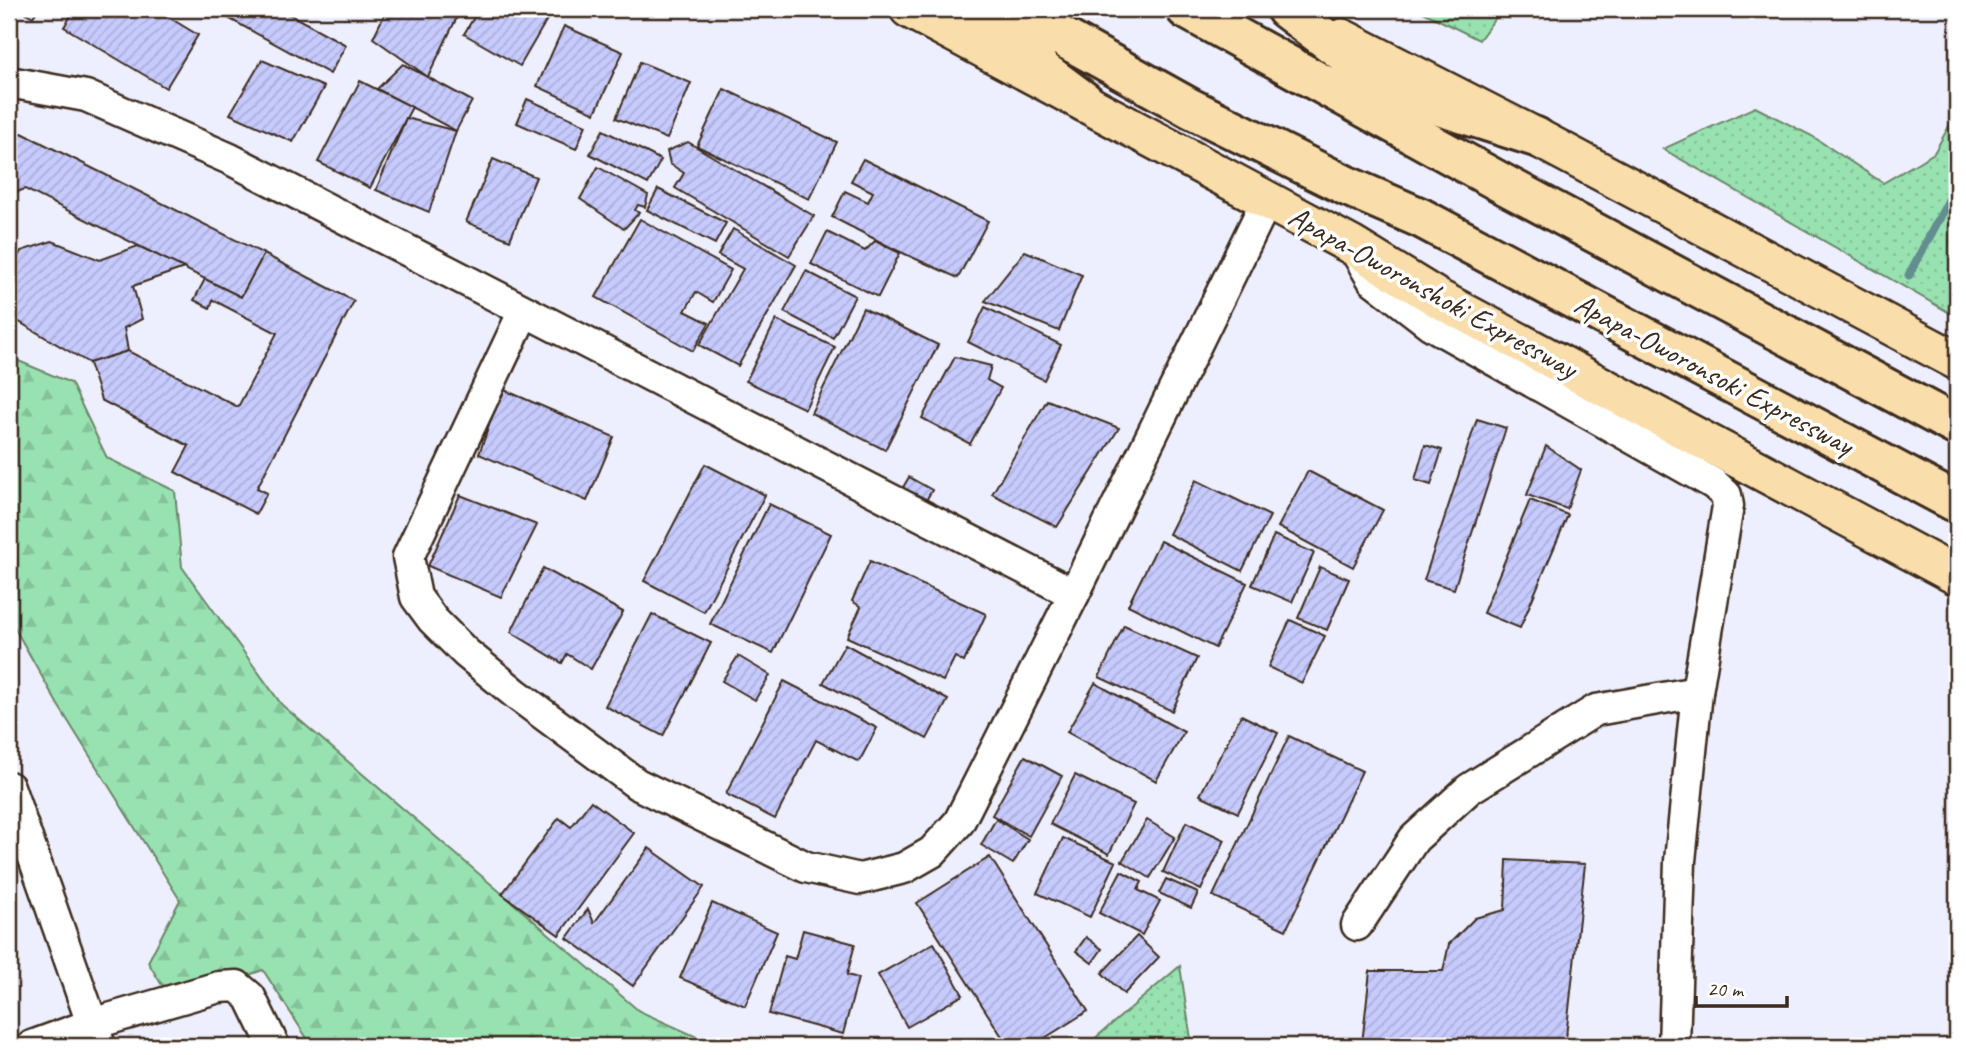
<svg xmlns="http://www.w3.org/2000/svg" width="1966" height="1055" viewBox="0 0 1966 1055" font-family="Caveat,sans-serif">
<defs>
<pattern id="grass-dots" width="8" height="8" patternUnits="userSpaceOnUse" patternTransform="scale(1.75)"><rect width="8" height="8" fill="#98e2b2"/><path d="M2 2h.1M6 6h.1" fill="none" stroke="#84c299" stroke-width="1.8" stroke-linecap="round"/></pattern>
<pattern id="forest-firs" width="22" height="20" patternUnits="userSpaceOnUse" patternTransform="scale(1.75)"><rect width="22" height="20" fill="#98e2b2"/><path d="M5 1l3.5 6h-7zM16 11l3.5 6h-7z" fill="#84c299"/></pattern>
<pattern id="building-hatch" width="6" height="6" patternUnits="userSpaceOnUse" patternTransform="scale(1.75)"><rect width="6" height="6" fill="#c6cafc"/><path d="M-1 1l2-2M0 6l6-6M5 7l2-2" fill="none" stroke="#abaed8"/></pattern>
</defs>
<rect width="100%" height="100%" fill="#eeeffe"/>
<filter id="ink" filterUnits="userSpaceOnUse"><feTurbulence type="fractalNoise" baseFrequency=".0143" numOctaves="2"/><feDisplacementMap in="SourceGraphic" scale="14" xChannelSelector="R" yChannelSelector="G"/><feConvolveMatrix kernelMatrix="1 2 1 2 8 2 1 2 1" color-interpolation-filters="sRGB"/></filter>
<g filter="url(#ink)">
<g fill="url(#grass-dots)" stroke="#6a8668" stroke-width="2">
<polygon points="1417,9 1502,9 1479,40"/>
<polygon points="1755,107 1812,136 1883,183 1934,153 1957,112 1957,317 1663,149"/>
<polygon points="1180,966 1192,1046 1086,1046"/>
</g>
<polygon fill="url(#forest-firs)" stroke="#6a8668" stroke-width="2" points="9,357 71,383 107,458 175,491 182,567 282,705 639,1011 717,1046 312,1046 263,970 172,1002 148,962 180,900 58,705 9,618"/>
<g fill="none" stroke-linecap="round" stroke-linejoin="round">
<polyline stroke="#648e8f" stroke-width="9" points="1909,275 1957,185"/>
</g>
<g fill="url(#building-hatch)" stroke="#3b2a1e" stroke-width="2">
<polygon points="19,9 38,9 33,17"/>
<polygon points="75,9 155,9 198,35 166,88 64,27"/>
<polygon points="221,9 280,9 346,45 330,74 219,13"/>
<polygon points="387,9 461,9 428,77 373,38"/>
<polygon points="479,9 553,9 520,66 464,34"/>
<polygon points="564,26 623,52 595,113 537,86"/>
<polygon points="262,60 324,87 293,142 230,114"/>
<polygon points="640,62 691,83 667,139 616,118"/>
<polygon points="403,64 472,101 456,131 377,89"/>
<polygon points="360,81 412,107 370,188 318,162"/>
<polygon points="724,89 837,142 809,199 697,146"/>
<polygon points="527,99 586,125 576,149 517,123"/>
<polygon points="406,118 456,131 429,212 376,190"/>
<polygon points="603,130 661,160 648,184 590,154"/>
<polygon points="22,133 264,254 241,297 25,189 9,195 9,138"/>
<polygon points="688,142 814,216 789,256 675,188 684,173 670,164 667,151"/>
<polygon points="493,159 536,177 510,240 466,222"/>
<polygon points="863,159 988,221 958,278 894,249 832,217 845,191 868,202 873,192 851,181"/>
<polygon points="598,167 648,195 645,207 638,205 635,210 639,213 624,229 580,199"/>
<polygon points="658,189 726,223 715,244 647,210"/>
<polygon points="640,219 731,270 713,302 696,292 685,311 709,323 693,351 596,297"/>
<polygon points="733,229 796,265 738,366 699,345 743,269 718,255"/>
<polygon points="827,232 865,251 875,241 900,253 878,297 811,264"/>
<polygon points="52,241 100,260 138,246 184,268 133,286 142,319 124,328 128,351 89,363 16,320 9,288 9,273 21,251"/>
<polygon points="1025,251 1082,275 1059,331 985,301"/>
<polygon points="264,254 354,301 257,488 267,493 256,514 175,472 189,446 101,400 89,363 128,351 238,407 277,333 213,300 210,308 194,300 205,279 241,297"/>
<polygon points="806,271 855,296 833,338 784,312"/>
<polygon points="985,307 1061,345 1044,380 968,342"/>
<polygon points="863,308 938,345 885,450 811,413"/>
<polygon points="776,320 835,347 805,409 746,381"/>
<polygon points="955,357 991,366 987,380 1001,388 970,444 922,418"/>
<polygon points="502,389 614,437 587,501 479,454"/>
<polygon points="1047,400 1119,428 1057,527 992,494"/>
<polygon points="1477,419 1506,428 1454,589 1424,580"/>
<polygon points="1425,445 1442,450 1431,485 1415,480"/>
<polygon points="1546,446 1581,470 1567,509 1527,495"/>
<polygon points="705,464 765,495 704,612 644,581"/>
<polygon points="1308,471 1383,510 1353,567 1278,527"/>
<polygon points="909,477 932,490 921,509 898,496"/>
<polygon points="1196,480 1270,516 1242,571 1169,534"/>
<polygon points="460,495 537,525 501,597 428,566"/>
<polygon points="1530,500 1568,515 1520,628 1483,613"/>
<polygon points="769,504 831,534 773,653 710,624"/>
<polygon points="1274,535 1314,553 1292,602 1252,585"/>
<polygon points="1160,541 1247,583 1215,648 1128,605"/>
<polygon points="870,561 986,614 964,662 955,657 943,681 847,637 861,607 852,601"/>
<polygon points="1320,567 1349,579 1327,630 1298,618"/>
<polygon points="543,568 623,612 591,669 567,654 562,663 511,632"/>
<polygon points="652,614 711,643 663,736 605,706"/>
<polygon points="1290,620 1325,636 1302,683 1268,667"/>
<polygon points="1124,625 1197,658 1172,711 1099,677"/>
<polygon points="845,644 948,700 927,739 823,683"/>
<polygon points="738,656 770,675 755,700 722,681"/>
<polygon points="784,681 877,728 859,762 816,740 775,819 726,794"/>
<polygon points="1095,683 1184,732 1156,781 1067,732"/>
<polygon points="1241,715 1278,733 1238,813 1200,795"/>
<polygon points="1289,736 1362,771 1286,930 1213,896"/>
<polygon points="1025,756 1062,776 1029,836 992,815"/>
<polygon points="1075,775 1134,804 1109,854 1050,824"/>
<polygon points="591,801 634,833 559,935 502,894 559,818 571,827"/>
<polygon points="996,819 1028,839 1013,864 981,845"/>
<polygon points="1147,820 1175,837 1150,878 1122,861"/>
<polygon points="1186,822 1225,840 1201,890 1163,872"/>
<polygon points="1063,838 1116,862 1090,917 1037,893"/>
<polygon points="649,848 704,887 633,986 567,938 588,909 594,923"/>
<polygon points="990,857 1088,1011 1032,1046 1008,1046 917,903"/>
<polygon points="1507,860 1585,864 1565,1046 1420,1046 1362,1044 1370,971 1443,971 1449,944 1475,918 1505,910"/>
<polygon points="1121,871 1142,882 1138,890 1160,901 1142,935 1099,913"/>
<polygon points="1166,879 1198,893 1191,908 1159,893"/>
<polygon points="712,903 777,932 745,1006 680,978"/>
<polygon points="803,930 855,944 847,975 858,978 843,1034 769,1014 785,956 795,959"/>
<polygon points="1137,936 1159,957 1124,994 1102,973"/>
<polygon points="1086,937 1102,949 1092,963 1076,951"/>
<polygon points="934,943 963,995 907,1027 878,975"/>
</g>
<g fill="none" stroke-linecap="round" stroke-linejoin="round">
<g stroke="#3b2a1e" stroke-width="35">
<g id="minor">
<polyline points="9,82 86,96 230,159 1074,594"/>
<polyline points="1352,245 1373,280 1430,324 1714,484 1726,495 1728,506 1697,692 1680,861 1674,1046"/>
<polyline points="524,311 408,557 416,597 433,620 466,653 516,694 637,784 806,867 860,879 904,868 932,852 959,822 1074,594 1267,200"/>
<polyline points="9,787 100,1046"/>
<polyline points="1357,925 1414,839 1469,789 1596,710 1697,692"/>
<polyline points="32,1046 92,1024 219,987 237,986 250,997 274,1046"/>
</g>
</g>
<g stroke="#3b2a1e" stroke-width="42">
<g id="major">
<polyline points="909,9 1351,245 1439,299 1957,576"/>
<polyline points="1342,38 1536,137 1957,361"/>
</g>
</g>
<g stroke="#3b2a1e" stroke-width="44">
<g id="highway">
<polyline points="938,9 1039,43"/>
<polyline points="1012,9 1190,108 1347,186 1421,218 1957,503"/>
<polyline points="1186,9 1507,186 1957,426"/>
<polyline points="1286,9 1384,83"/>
<polyline points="999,38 1085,102"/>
<polyline points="1348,77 1536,137"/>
</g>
</g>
<use href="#minor" stroke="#fff" stroke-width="30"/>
<use href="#major" stroke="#f9deab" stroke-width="37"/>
<use href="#highway" stroke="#f9deab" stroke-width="38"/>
</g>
</g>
<g text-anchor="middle" stroke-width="7" stroke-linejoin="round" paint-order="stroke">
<g font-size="30" fill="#3b2a1e" stroke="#fff">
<text transform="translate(1433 292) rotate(29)" y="10">Apapa-Oworonshoki Expressway</text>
<text transform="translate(1714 374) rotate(28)" y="10">Apapa-Oworonsoki Expressway</text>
</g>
</g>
<rect width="1966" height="1055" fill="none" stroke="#fff" stroke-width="35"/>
<rect x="18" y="18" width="1931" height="1020" fill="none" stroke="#3b2a1e" stroke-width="2.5" filter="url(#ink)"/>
<path d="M1696 996v10h91v-10" fill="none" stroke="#3b2a1e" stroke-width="3.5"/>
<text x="1707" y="996" font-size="21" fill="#3b2a1e" stroke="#ffffff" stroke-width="5" paint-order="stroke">20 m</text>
</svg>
